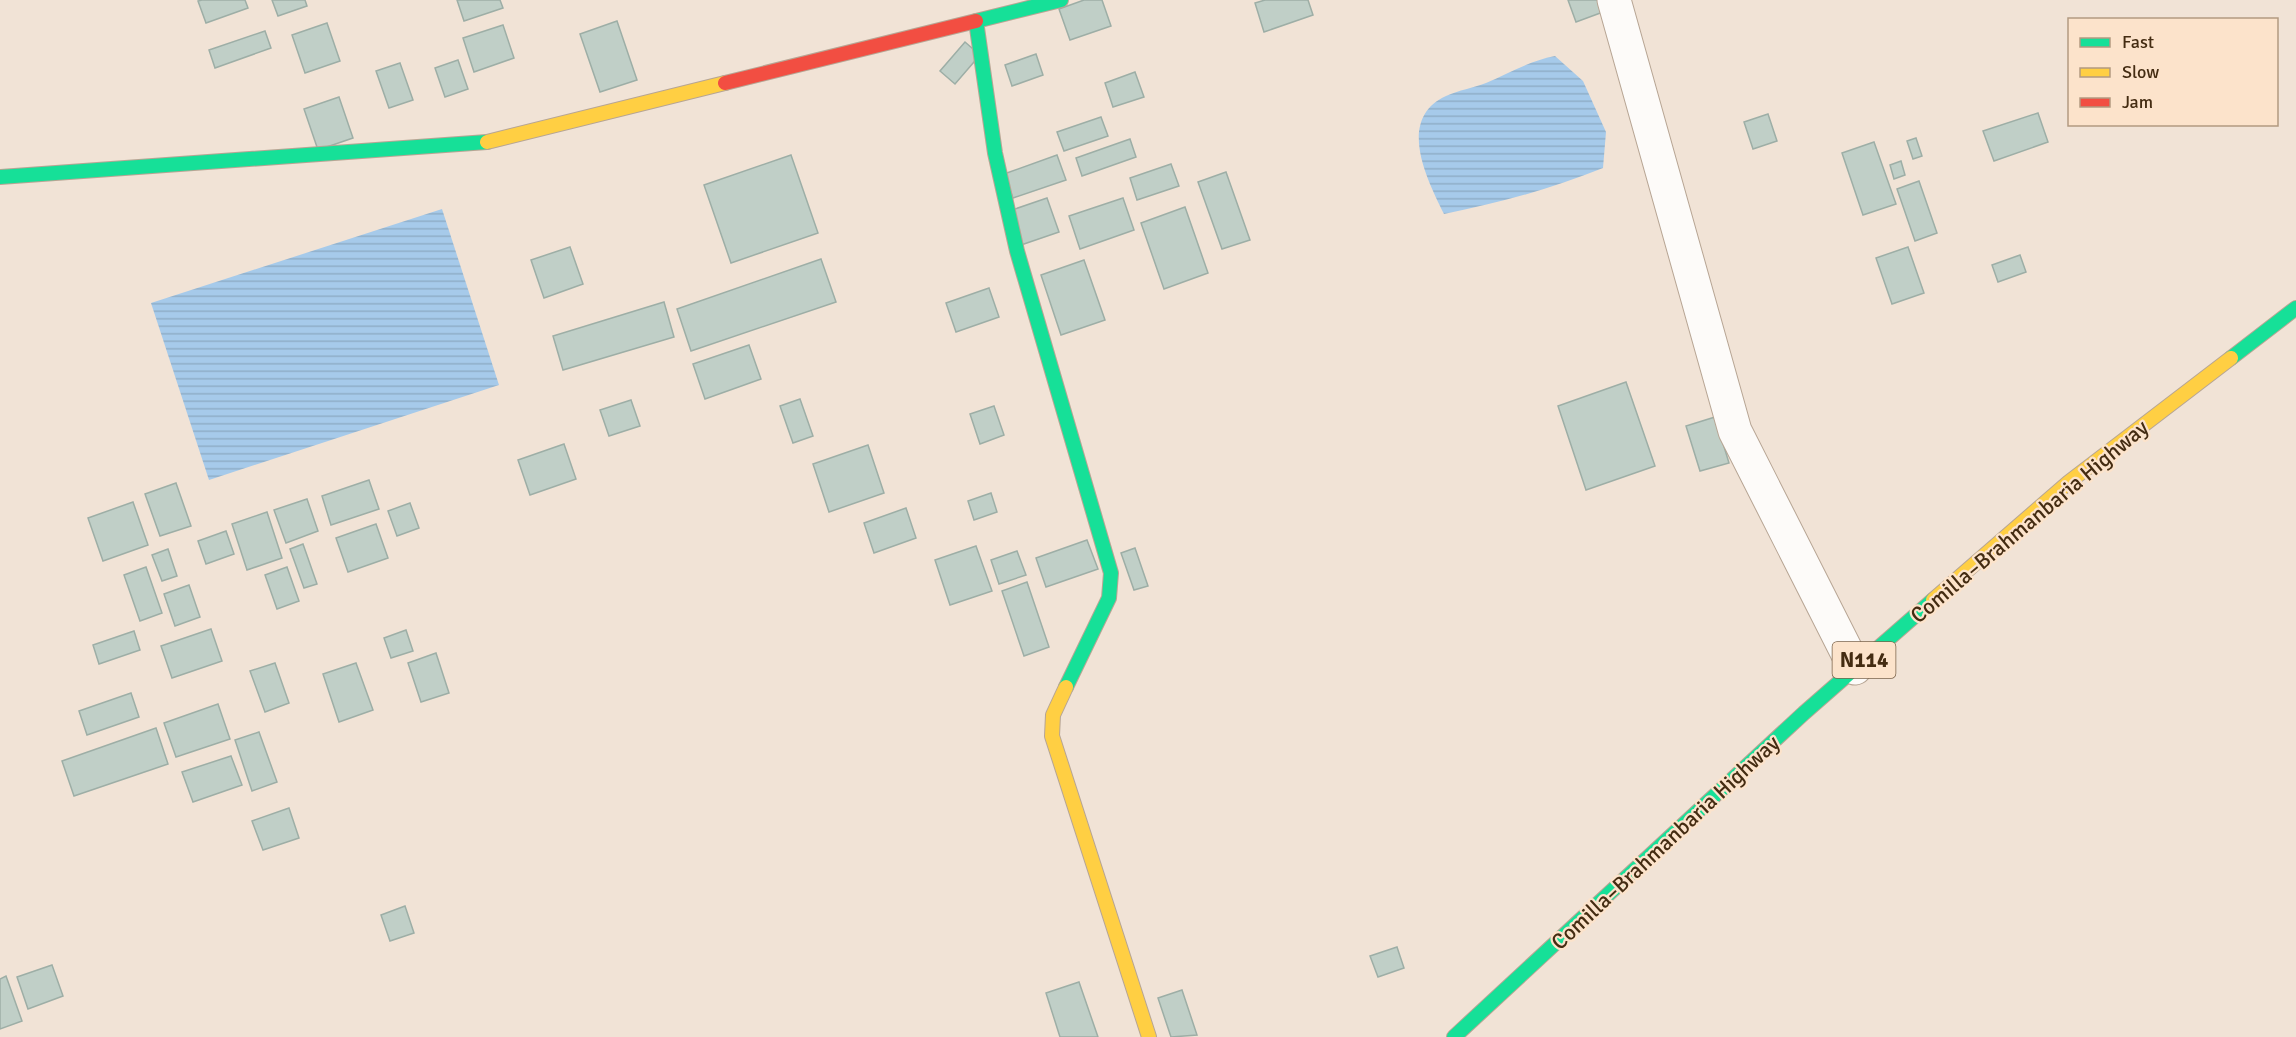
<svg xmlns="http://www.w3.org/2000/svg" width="2296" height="1037" viewBox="0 0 2296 1037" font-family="Signika,sans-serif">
<defs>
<pattern id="water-rules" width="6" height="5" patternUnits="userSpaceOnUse" patternTransform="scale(1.5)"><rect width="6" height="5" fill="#a6caea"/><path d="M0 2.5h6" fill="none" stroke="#90aec8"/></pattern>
</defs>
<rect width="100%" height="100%" fill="#f1e3d6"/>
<g fill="url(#water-rules)">
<path d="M 1555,56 L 1583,81 L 1606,132 L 1603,168 C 1551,189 1499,203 1444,214 C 1427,179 1396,119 1446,96 C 1459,90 1473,88 1486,83 C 1510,73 1529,61 1555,56 Z"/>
<polygon points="442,209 499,385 209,480 151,303"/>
</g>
<g fill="#c0cfc7" stroke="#9daea6" stroke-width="1.5">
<polygon points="202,0 245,0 248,8 206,23 198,1"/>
<polygon points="272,0 305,0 307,6 278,16"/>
<polygon points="457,0 500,0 503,8 464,21"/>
<polygon points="1084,0 1102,0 1111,26 1070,40 1059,9"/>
<polygon points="1265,0 1308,0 1313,15 1264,32 1255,3"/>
<polygon points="1568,0 1598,0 1603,12 1576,22"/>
<polygon points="617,21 637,80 600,92 580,34"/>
<polygon points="327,23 340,61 305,73 292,35"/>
<polygon points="503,25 514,58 474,72 463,38"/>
<polygon points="265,31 271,48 215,68 209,50"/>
<polygon points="965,42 980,55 955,84 940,71"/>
<polygon points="1036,54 1043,75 1012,86 1005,65"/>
<polygon points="458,60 468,89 445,97 435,68"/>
<polygon points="400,63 413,100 389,108 376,71"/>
<polygon points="1135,72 1144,97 1113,107 1105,83"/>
<polygon points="339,97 353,138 318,150 304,109"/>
<polygon points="2038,113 2048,142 1994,161 1983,131"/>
<polygon points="1768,114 1777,141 1753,149 1744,122"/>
<polygon points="1101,117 1108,136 1064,151 1057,132"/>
<polygon points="1916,138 1922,156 1913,159 1907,141"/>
<polygon points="1130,139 1136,157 1082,176 1076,158"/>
<polygon points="1874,142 1896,204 1863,215 1842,153"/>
<polygon points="791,155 818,233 731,263 704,185"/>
<polygon points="1057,155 1066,180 1013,198 1004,174"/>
<polygon points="1901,161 1905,175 1894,179 1890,165"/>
<polygon points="1171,164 1179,186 1137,200 1130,178"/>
<polygon points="1226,172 1250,240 1222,249 1198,182"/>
<polygon points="1919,181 1937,233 1915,241 1897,189"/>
<polygon points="1047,198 1059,232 1021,245 1009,211"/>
<polygon points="1123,198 1134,230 1080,249 1069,216"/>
<polygon points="1185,207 1208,273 1164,289 1141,223"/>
<polygon points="570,247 583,284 544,298 531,260"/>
<polygon points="1908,247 1924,293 1892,304 1876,258"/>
<polygon points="2020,255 2026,272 1998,282 1992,265"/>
<polygon points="821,259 836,302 691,351 677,309"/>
<polygon points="1084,260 1105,320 1061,335 1041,275"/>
<polygon points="989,288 999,317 956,332 946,303"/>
<polygon points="664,302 674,337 563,370 553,336"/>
<polygon points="749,345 761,379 705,399 693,364"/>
<polygon points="1626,382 1655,466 1586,490 1558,406"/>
<polygon points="800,399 813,436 793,443 780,406"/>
<polygon points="631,400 640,426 609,436 600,410"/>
<polygon points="994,406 1004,435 980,444 970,414"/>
<polygon points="1715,417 1729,463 1700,471 1686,426"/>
<polygon points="564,444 576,479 530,495 518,460"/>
<polygon points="868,445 884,493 829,512 813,464"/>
<polygon points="369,480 379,509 331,525 322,496"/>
<polygon points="176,483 191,526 160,536 145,494"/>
<polygon points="991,493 997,512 974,520 968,501"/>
<polygon points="307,499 318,531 286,543 274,510"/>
<polygon points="133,502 148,545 103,561 88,518"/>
<polygon points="410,503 419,528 397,536 388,511"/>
<polygon points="906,508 916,538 874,553 864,523"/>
<polygon points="267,512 282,558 247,570 232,524"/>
<polygon points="376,524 388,558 348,572 336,538"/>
<polygon points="226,531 234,554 206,564 198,541"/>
<polygon points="1087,540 1098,569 1046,587 1036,558"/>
<polygon points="303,544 317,584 304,588 290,549"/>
<polygon points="976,546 992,591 950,605 935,560"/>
<polygon points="1135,548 1148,586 1134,590 1121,553"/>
<polygon points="168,549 177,576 162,581 152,555"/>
<polygon points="1017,551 1026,575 999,584 991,560"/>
<polygon points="146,567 162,613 140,621 124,575"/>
<polygon points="287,567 299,601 277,609 265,575"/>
<polygon points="1027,582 1049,647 1024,656 1002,591"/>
<polygon points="189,585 200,617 175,626 164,594"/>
<polygon points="211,629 222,661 172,678 161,646"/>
<polygon points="406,630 413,651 391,658 384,638"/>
<polygon points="134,631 140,650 99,664 93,645"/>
<polygon points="436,653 449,693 421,702 408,663"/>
<polygon points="275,663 289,703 265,712 250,671"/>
<polygon points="356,663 373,710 339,722 323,674"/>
<polygon points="131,693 139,717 87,735 79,711"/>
<polygon points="218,704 230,739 176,757 164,723"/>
<polygon points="156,728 168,764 74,796 62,761"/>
<polygon points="259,732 277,782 252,791 235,740"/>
<polygon points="231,756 242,785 193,802 182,772"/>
<polygon points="289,808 299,838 263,850 252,821"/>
<polygon points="405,906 414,933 390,941 381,915"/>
<polygon points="1397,947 1404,968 1378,977 1370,956"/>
<polygon points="52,965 63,996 28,1009 17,977"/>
<polygon points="6,976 22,1021 0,1029 0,979"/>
<polygon points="1079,982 1098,1037 1060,1037 1046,993"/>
<polygon points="1182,990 1197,1035 1171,1037 1158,998"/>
</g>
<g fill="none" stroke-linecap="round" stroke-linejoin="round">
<g stroke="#b7a594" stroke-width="35">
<polyline id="street" points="1614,0 1735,431 1855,668"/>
</g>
<g stroke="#b7a594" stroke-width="16">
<g id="fast">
<polyline points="1061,0 976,21 995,153 1017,251 1111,573 1109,598 1066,687"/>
<polyline points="0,177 487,142"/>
<polyline points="2231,358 2296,308"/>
<polyline points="1454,1037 1804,713 1933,600"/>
</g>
</g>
<g stroke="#b7a594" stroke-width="16">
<g id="slow">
<polyline points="487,142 725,83"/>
<polyline points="1933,600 2069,482 2231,358"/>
<polyline points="1066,687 1053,715 1052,736 1149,1037"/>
</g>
</g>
<g stroke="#b7a594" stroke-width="16">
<polyline id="jam" points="725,83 976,21"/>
</g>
<use href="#street" stroke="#fdfbf9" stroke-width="33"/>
<use href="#fast" stroke="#16e098" stroke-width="14"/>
<use href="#slow" stroke="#ffcf43" stroke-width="14"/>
<use href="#jam" stroke="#f24e42" stroke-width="14"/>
</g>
<g text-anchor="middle" stroke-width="4.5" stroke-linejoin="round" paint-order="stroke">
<rect fill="#fce3cb" stroke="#7b634a" stroke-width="1.5" x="1832.5" y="642" width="63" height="36" rx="4.5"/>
<g font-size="21" font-weight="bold" fill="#442c12">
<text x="1864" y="667">N114</text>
</g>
<g font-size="22" fill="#442c12" stroke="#fce3cb">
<text transform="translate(2029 521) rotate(-40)" y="8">Comilla–Brahmanbaria Highway</text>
<text transform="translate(1665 842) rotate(-43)" y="8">Comilla–Brahmanbaria Highway</text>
</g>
</g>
<rect x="2068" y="18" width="210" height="108" fill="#fce3cb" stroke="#b29a81" stroke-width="1.5"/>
<rect x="2080" y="38" width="30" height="9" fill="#16e098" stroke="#b29a81" stroke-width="1.5"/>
<text x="2122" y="48" font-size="18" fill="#442c12">Fast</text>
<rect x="2080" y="68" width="30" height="9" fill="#ffcf43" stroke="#b29a81" stroke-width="1.5"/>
<text x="2122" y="78" font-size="18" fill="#442c12">Slow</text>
<rect x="2080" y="98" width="30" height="9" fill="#f24e42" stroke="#b29a81" stroke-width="1.5"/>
<text x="2122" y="108" font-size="18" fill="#442c12">Jam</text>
</svg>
